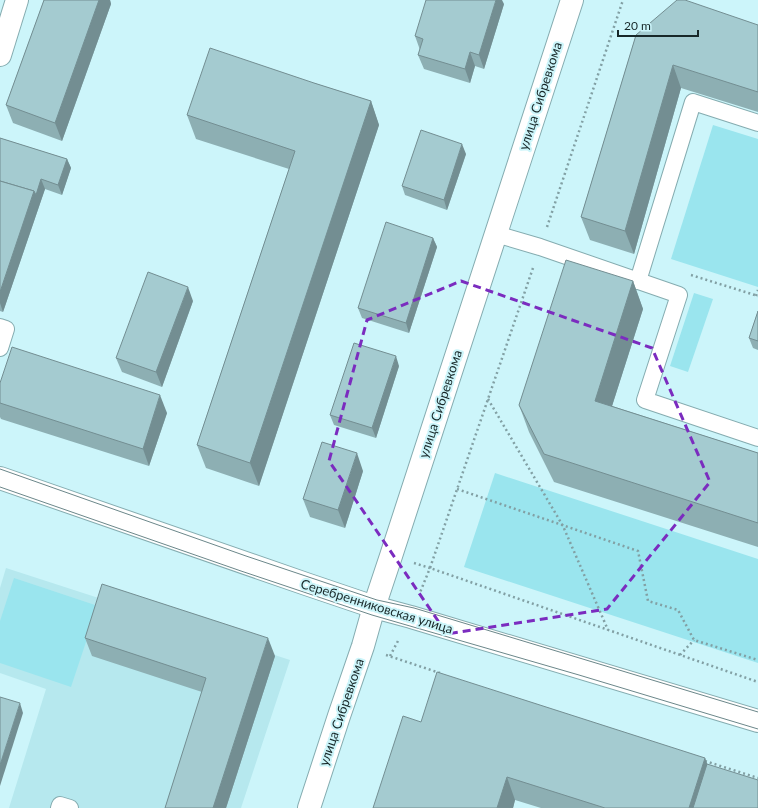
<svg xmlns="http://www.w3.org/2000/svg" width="758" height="808" viewBox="0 0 758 808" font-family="Lato,sans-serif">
<rect width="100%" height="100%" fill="#ccf5fa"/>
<polygon fill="#b6e8ee" points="6,568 290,660 241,808 9,808 46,689 0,673 0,588"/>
<g fill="#9ae5ee">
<polygon points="713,125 758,139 758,287 671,259"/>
<polygon points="694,293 713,299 688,372 670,366"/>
<polygon points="495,473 758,559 758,663 464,567"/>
<polygon points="14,578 98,606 71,687 0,663 0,621"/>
</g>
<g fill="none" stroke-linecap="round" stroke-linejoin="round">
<g stroke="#85acb0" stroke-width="18">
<g id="service">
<polyline points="496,234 540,247 679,295 645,400 758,438"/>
<polyline points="638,281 693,102 758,123"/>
<polyline points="0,327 6,329 0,348"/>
<polyline points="59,808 60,805 70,808"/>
</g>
</g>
<g stroke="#85acb0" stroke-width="24">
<g id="minor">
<polyline points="0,55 17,0"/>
<polyline points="309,808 339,716 363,646 374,607 391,556 572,0"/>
</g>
</g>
<g stroke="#85acb0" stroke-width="24">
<polyline id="tertiary" points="0,478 306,584 374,607 411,617 758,721"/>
</g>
<g stroke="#82a0a4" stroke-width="2.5" stroke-dasharray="2 3" stroke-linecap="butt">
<polyline points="547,227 623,0"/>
<polyline points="533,268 430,568 758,682"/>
<polyline points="691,275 758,296"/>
<polyline points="756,296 758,290"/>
<polyline points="488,399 563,526 608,630"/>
<polyline points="457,489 638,551 648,601 678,610 694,640 758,660"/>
<polyline points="414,563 430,568 419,595"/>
<polyline points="386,655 440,673"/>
<polyline points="680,655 694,640"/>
<polyline points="390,656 399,639"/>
<polyline points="705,761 758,778"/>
</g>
<use href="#service" stroke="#fff" stroke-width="16"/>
<use href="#minor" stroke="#fff" stroke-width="22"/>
<use href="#tertiary" stroke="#fff" stroke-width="22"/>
<g stroke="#6b878a" stroke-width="1">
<polyline points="0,469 246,556 377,600 414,608 758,712"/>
<polyline points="0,487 241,571 372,615 579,675 758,729"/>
</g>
</g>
<g fill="#8dafb3">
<polygon points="44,0 110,0 111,4 62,141 13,123 6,105"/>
<polygon points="504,4 484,69 475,66 470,83 424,69 418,55 420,50 415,36"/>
<polygon points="758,25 758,112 681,88 634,254 590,240 581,217 636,35"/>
<polygon points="314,83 371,101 379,125 259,486 206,468 197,445 289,169 196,139 187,115"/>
<polygon points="0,138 67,159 71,168 62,195 45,189 3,312 0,311"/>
<polygon points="466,154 447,210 405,195 402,186"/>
<polygon points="433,238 437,247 409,333 362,318 358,308"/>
<polygon points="633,281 643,309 612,406 758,453 758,547 554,482 529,432 519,405"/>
<polygon points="193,301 162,387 122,372 116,358"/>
<polygon points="758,311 758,350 753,348 749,338"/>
<polygon points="399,366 376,438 334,425 330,415"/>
<polygon points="0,383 167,413 149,466 1,419 0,417"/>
<polygon points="363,471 345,528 310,517 303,499"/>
<polygon points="85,638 275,656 226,808 165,808 202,692 92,656"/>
<polygon points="421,722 705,758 707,764 758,808 541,808 515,800 513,808 373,808"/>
</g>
<g fill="#738e92">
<polygon points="99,0 110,0 111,4 62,141 55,123"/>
<polygon points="496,0 502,0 504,4 484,69 479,55"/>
<polygon points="470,52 475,66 470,83 465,69"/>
<polygon points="673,65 681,88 634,254 625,231"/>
<polygon points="371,101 379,125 259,486 250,463"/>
<polygon points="462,144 466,154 447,210 444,200"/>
<polygon points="67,159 71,168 62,195 58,185"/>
<polygon points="41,179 45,189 3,312 0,303 0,292 34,191"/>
<polygon points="433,238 437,247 409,333 406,323"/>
<polygon points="633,281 643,309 605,428 595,401"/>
<polygon points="188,287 193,301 162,387 156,372"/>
<polygon points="396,356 399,366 376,438 372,428"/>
<polygon points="160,395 167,413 149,466 143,449"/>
<polygon points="357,453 363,471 345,528 338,510"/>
<polygon points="268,638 275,656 226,808 213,808"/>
<polygon points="20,703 23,713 0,786 0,765"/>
<polygon points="705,758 714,782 705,808 689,808"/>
<polygon points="507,777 515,800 513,808 497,808"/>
</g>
<g fill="#a4cbd0" stroke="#738e92">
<polygon points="44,0 99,0 55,123 6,105"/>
<polygon points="426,0 496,0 479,55 470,52 465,69 418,55 423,39 415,36"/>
<polygon points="677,0 685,0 758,25 758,92 673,65 625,231 581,217 636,35"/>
<polygon points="210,48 314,83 371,101 250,463 197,445 295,151 187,115"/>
<polygon points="421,130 462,144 444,200 402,186"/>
<polygon points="0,138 67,159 58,185 41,179 36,195 34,191 0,181"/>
<polygon points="0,181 34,191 0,292"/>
<polygon points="386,222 433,238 406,323 358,308"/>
<polygon points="566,260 633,281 595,401 758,453 758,523 544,454 519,405"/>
<polygon points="148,272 188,287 156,372 116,358"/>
<polygon points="758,311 758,341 749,338"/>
<polygon points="354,343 396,356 372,428 330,415"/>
<polygon points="12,347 160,395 143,449 0,403 0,383"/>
<polygon points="322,442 357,453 338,510 303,499"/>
<polygon points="102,584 268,638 213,808 165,808 206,678 85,638"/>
<polygon points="437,672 705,758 689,808 605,808 507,777 497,808 373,808 403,716 421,722"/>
<polygon points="0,697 20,703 0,765"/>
<polygon points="707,764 758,780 758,808 693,808"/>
</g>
<path fill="none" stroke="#7b2cbf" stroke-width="3" stroke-dasharray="8 5" stroke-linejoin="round" d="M 461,281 L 652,348 L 710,482 L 607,609 L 447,634 L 329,461 L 367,320 Z"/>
<g text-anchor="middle" stroke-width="4" stroke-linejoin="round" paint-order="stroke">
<g font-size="13" fill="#182829" stroke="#ccf5fa">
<text transform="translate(540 96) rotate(-72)" y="5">улица Сибревкома</text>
<text transform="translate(440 404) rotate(-72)" y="5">улица Сибревкома</text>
<text transform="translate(377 606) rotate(17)" y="5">Серебренниковская улица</text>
<text transform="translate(341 712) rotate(-71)" y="5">улица Сибревкома</text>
</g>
</g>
<path d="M618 30v6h80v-6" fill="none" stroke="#182829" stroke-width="2"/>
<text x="624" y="30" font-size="12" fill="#182829" stroke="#ccf5fa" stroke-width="3" paint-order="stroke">20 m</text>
</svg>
